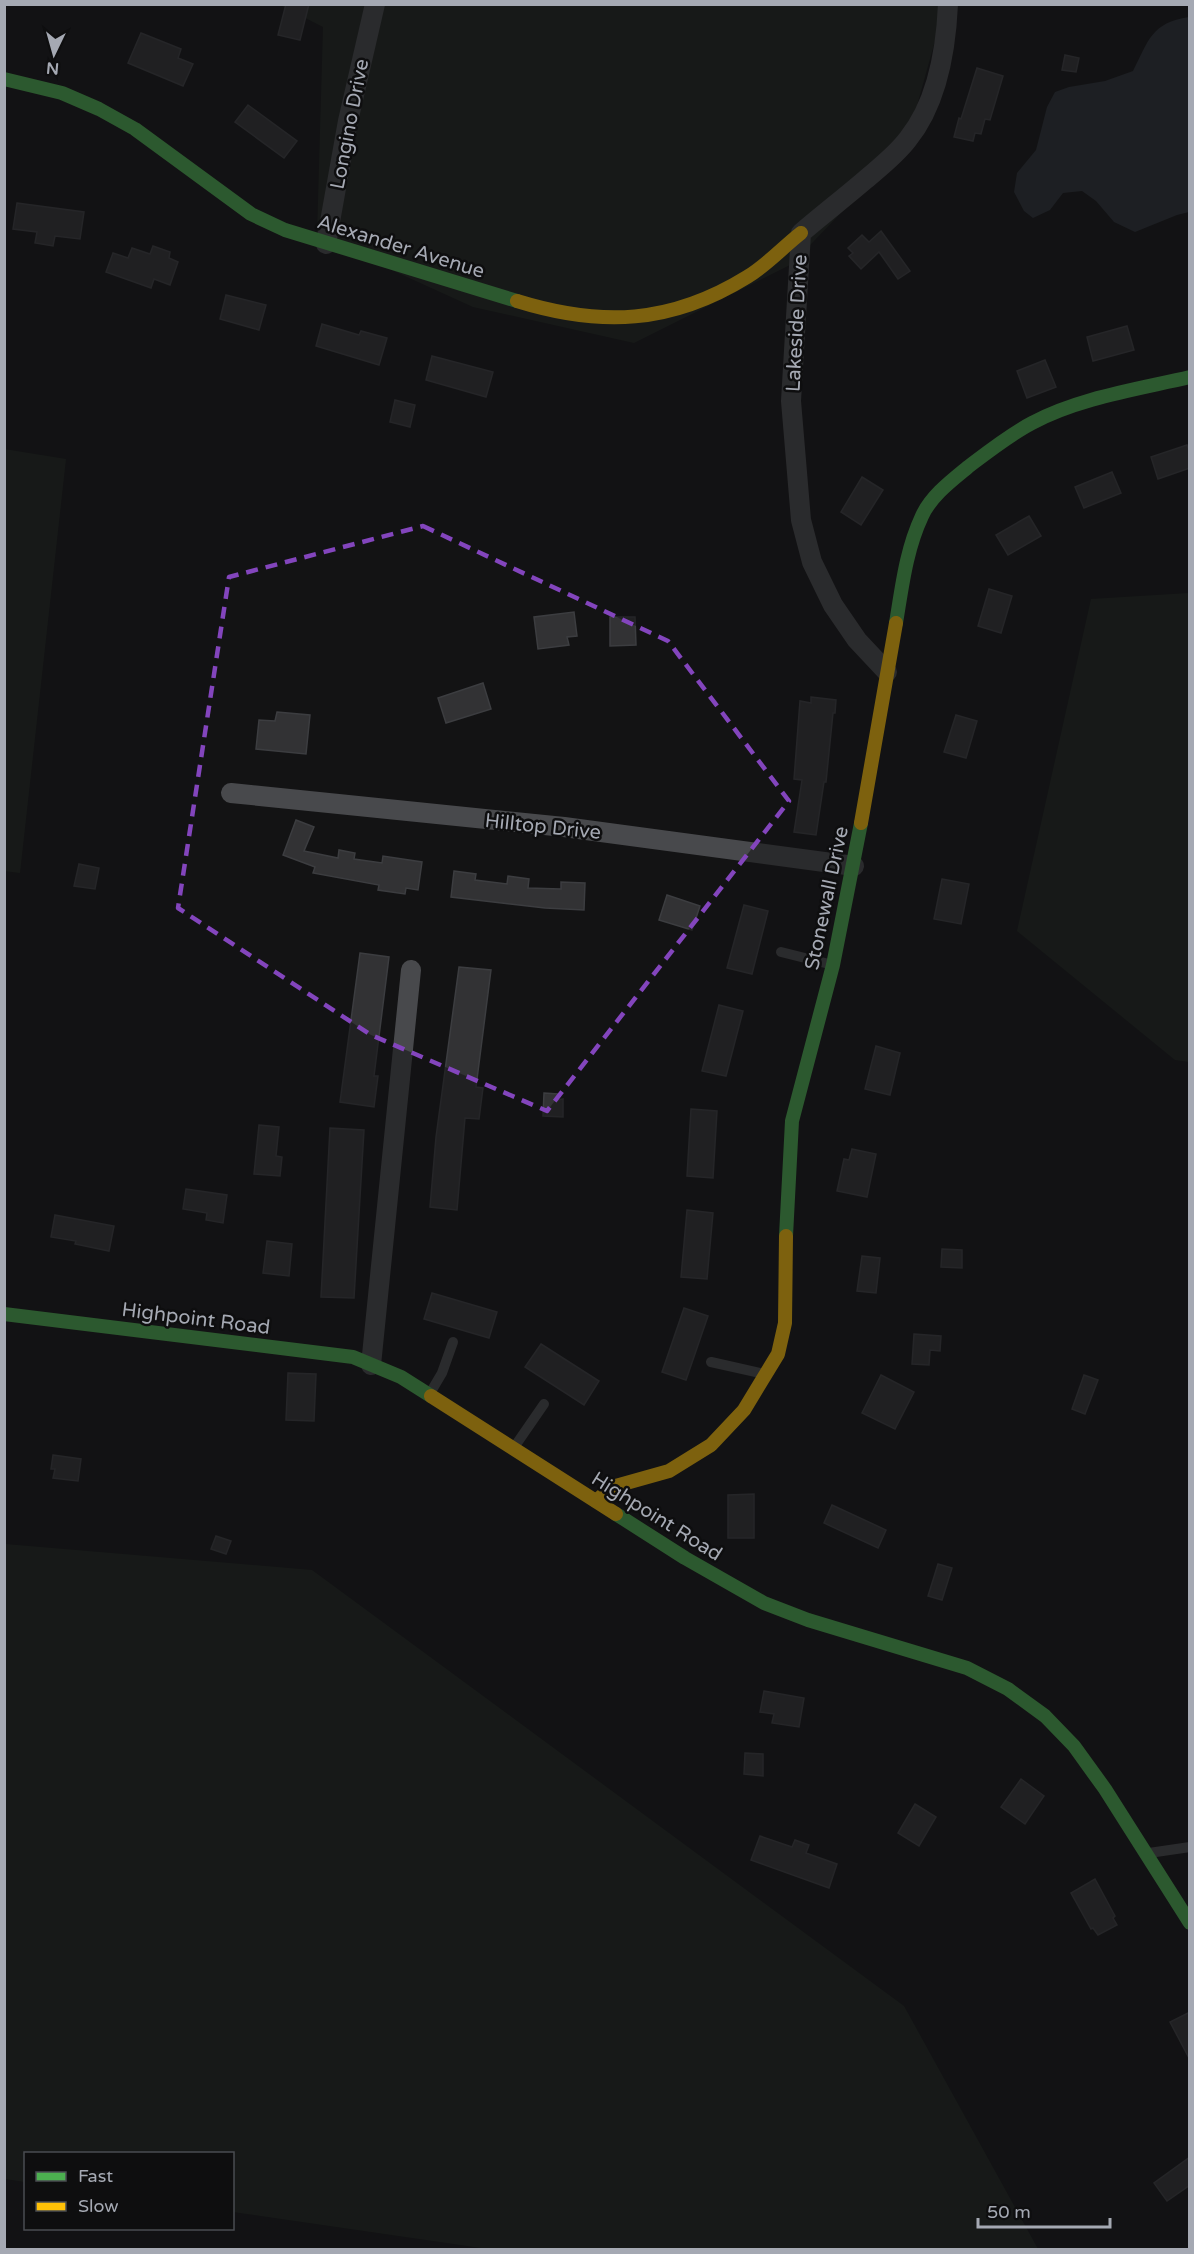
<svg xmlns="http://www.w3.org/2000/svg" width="1194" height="2254" viewBox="0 0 1194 2254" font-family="'Varela Round',sans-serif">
<rect width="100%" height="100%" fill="#131314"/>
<g fill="#1d231e">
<polygon points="280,5 945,5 906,145 792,264 634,343 473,307 317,236 323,27"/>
<polygon points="4,449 66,459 20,873 4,871"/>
<polygon points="1189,593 1190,593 1189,1062 1175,1060 1017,931 1091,599"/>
<polygon points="5,1544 312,1570 904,2006 1038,2249 495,2250 233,2212 232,2154 26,2154 25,2182 5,2179"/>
</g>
<path fill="#2a2f36" d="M 1189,17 L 1189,212 L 1177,215 L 1135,232 L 1114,222 L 1096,201 L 1082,191 L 1063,193 L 1050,210 L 1033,218 L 1024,211 L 1014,192 L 1017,173 L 1036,150 L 1047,107 L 1055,92 L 1069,87 L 1105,81 L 1133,71 C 1149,40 1151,23 1189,17 Z"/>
<g fill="#323234" stroke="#3c3d40" stroke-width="1.5">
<polygon points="286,4 309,4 300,40 278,35"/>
<polygon points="141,33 181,49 178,58 193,64 183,86 128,63"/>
<polygon points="1065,55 1079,58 1076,72 1062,70"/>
<polygon points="977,68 1003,76 990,120 985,119 981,134 975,133 973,141 954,137 959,118 961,119"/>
<polygon points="248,105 297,141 284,158 235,122"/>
<polygon points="17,203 84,212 80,239 55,236 53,246 35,243 37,232 13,229"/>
<polygon points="881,231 910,271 898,279 879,252 861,269 849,256 853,253 848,248 862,235 869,242"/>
<polygon points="153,246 170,252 169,258 178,262 170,285 154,279 151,288 106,272 113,253 128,258 132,248 150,254"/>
<polygon points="226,295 266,305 259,330 220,319"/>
<polygon points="322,324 359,335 361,331 387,338 379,365 316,346"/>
<polygon points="1127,326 1134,350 1093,361 1087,337"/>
<polygon points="432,356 493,372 486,397 426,380"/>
<polygon points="1045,360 1056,387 1027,398 1017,371"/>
<polygon points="395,400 415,405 410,427 390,422"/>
<polygon points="1187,445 1190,454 1190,468 1158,479 1151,457"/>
<polygon points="1112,472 1121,493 1084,508 1075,487"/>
<polygon points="862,477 883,490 861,525 841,512"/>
<polygon points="1029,516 1041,536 1008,555 996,535"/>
<polygon points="989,589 1012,596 1001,633 978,626"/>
<polygon points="574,612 577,636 567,637 569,645 538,649 534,617"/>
<polygon points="610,617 635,617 636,645 610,646"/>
<polygon points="483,683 491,709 446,723 438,698"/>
<polygon points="811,697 836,700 835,713 833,713 826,782 824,782 816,835 794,832 802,780 794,779 800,701 811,703"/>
<polygon points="277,712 310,715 306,754 256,749 259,720 275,721"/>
<polygon points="956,715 977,721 966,758 944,752"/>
<polygon points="296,820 314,827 304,851 338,858 339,850 355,853 354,859 382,863 383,856 422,862 418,890 406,888 405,894 378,890 379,885 313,873 315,867 283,855"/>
<polygon points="79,864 99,868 95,889 74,886"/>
<polygon points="454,871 476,874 475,880 507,884 508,876 529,879 528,888 561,889 561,882 585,883 584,910 545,908 451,897"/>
<polygon points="942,879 969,884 961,924 934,919"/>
<polygon points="667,895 700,906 692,930 659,920"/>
<polygon points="744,905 768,911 752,974 727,968"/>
<polygon points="360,953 389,957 374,1076 378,1076 374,1107 340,1102"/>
<polygon points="459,967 491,970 476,1087 483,1088 479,1119 465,1118 457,1210 430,1207 436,1137"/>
<polygon points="719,1005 743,1011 726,1076 702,1071"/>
<polygon points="876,1046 900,1053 890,1095 865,1089"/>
<polygon points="544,1093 558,1094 558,1100 563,1099 563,1117 543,1116"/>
<polygon points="691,1109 717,1111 713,1178 687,1176"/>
<polygon points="259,1125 279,1127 276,1156 282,1157 280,1176 254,1174"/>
<polygon points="330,1128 364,1130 354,1298 321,1297"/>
<polygon points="852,1149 876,1154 867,1197 837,1191 844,1159 849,1160"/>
<polygon points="186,1189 227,1195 223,1223 206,1220 207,1213 183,1209"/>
<polygon points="687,1210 713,1213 707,1279 681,1277"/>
<polygon points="55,1215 114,1226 109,1251 75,1244 76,1241 51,1237"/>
<polygon points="267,1241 292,1244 289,1276 263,1273"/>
<polygon points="942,1249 962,1250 962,1268 941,1267"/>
<polygon points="862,1256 880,1258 876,1293 857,1291"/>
<polygon points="432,1293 497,1312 489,1338 424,1319"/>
<polygon points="684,1308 708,1316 686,1380 662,1372"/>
<polygon points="914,1334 941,1336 940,1351 930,1350 929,1365 912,1364"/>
<polygon points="541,1344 599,1381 584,1405 525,1367"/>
<polygon points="288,1373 316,1374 314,1421 286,1420"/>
<polygon points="881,1375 914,1392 895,1429 862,1413"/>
<polygon points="1084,1375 1098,1380 1085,1414 1072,1409"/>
<polygon points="53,1455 81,1459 78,1481 53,1478 55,1469 51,1469"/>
<polygon points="754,1494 754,1538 728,1538 728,1495"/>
<polygon points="832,1505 886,1530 878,1548 824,1523"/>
<polygon points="216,1536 231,1541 226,1554 211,1549"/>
<polygon points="938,1564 952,1568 942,1600 928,1596"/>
<polygon points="764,1691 804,1698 799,1727 772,1723 774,1714 760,1712"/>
<polygon points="745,1753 763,1754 763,1776 744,1774"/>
<polygon points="1021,1779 1044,1796 1025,1824 1001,1807"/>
<polygon points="915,1804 936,1817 919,1846 898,1833"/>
<polygon points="760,1836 792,1847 795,1840 809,1845 806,1853 837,1864 829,1888 751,1860"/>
<polygon points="1095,1879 1115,1916 1113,1918 1117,1925 1098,1935 1093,1928 1091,1929 1071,1893"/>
<polygon points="1190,2012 1190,2060 1170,2022"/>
<polygon points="1190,2157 1190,2185 1167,2201 1154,2183"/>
</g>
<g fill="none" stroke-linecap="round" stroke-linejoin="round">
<g stroke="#48494c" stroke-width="10">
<polyline points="781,952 833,965"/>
<polyline points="711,1362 765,1374"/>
<polyline points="429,1395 442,1373 453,1342"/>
<polyline points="515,1446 544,1404"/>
<polyline points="1149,1853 1190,1847"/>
</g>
<g stroke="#48494c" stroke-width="20">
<polyline points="326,244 348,121 375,4"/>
<path d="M 887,672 L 857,640 L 833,605 L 812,562 L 801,520 L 791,401 L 801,233 C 822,215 844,198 865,180 C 880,167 896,155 908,139 C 937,103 946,50 948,4"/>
<polyline points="231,793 564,827 854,866"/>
<polyline points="371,1365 411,970"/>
</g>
<g stroke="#4caf50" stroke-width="14">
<polyline points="4,79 62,93 99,109 135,129 251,214 285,230 517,301"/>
<path d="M 896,623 C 902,587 906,550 922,516 C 931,496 951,481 968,467 C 989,451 1009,435 1032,423 C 1078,398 1139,389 1190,377"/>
<polyline points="786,1236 792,1121 833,965 861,823"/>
<polyline points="4,1314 353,1357 401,1377 431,1396"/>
<polyline points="616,1514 685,1558 764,1603 808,1620 967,1668 1008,1689 1045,1716 1074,1746 1105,1789 1190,1923"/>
</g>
<g stroke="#ffc107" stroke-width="14">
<path d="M 517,301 C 601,327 671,324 747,277 C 767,265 783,247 801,233"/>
<polyline points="861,823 896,623"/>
<polyline points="431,1396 616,1514"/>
<polyline points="596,1501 612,1487 669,1471 711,1445 744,1410 778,1354 785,1323 786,1236"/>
</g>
</g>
<path d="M0 0H1194V2254H0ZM 423,526 L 668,641 L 789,801 L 547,1111 L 371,1035 L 178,908 L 229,577 Z" fill="#131314" fill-opacity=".55" fill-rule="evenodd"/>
<path fill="none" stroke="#8345bd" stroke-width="4.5" stroke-dasharray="12 8" stroke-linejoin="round" d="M 423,526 L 668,641 L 789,801 L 547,1111 L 371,1035 L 178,908 L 229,577 Z"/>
<g text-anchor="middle" stroke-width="5" stroke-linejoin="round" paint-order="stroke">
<g font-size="20" fill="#a5a9b3" stroke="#0e0e0f">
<text transform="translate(349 124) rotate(-79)" y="7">Longino Drive</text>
<text transform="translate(401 246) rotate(17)" y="7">Alexander Avenue</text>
<text transform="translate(796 323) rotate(-87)" y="7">Lakeside Drive</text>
<text transform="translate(543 826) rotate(6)" y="7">Hilltop Drive</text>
<text transform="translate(826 898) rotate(-78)" y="7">Stonewall Drive</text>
<text transform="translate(196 1318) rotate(7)" y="7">Highpoint Road</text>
<text transform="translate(657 1516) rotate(32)" y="7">Highpoint Road</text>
</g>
</g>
<rect width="1194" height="2254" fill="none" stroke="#a5a9b3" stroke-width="12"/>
<rect x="24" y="2152" width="210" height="78" fill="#0e0e0f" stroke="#4a4c51" stroke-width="1.5"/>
<rect x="36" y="2172" width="30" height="9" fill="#4caf50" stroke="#4a4c51" stroke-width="1.5"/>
<text x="78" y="2182" font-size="18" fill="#a5a9b3">Fast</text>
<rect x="36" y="2202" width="30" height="9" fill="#ffc107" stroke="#4a4c51" stroke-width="1.5"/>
<text x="78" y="2212" font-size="18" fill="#a5a9b3">Slow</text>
<g transform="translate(54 54) rotate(185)" stroke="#0e0e0f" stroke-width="4.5" paint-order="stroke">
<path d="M0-4.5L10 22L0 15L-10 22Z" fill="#a5a9b3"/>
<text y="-9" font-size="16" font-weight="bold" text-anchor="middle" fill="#a5a9b3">N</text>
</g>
<path d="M978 2218v9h132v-9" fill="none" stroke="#a5a9b3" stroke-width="3"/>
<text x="987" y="2218" font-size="18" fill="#a5a9b3" stroke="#0e0e0f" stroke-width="4.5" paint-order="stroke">50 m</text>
</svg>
